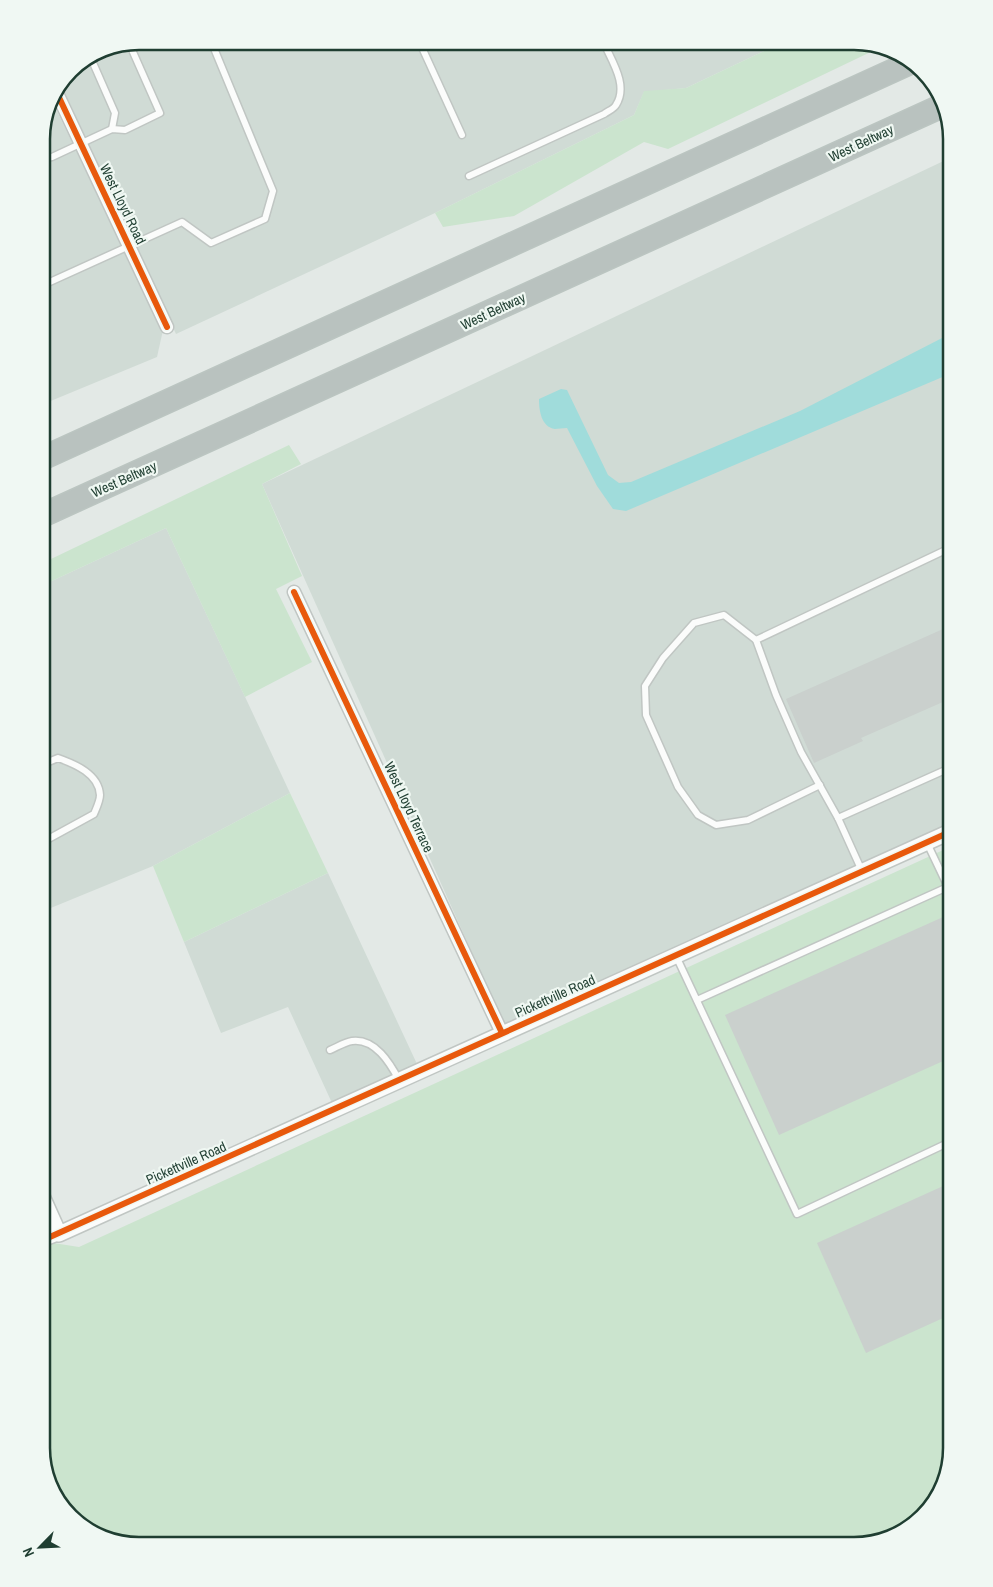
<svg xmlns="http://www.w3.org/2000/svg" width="993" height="1587" viewBox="0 0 993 1587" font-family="'Archivo Narrow',sans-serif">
<rect width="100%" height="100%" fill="#e3e9e6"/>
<g fill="#d0dbd5">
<polygon points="139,41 785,41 686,88 644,92 634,115 435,213 176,334 61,84 70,70 102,49"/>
<polygon points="51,99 163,330 157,357 41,405 41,133"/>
<polygon points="952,157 952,824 504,1024 262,484"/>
<polygon points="166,528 290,793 153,866 41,912 41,586"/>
<polygon points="328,873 417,1064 332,1103 288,1007 221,1033 184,942"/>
</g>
<g fill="#cbe4ce">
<polygon points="785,41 860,41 879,48 668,149 644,142 514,216 443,227 435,213 634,115 644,91 686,88"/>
<polygon points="289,445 301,464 262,484 302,576 276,589 312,662 245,697 166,528 41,586 41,567 51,559"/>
<polygon points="290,793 328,873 184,942 153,866"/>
<polygon points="952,846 952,1448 935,1502 897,1536 854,1546 133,1546 85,1529 51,1491 41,1448 41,1248 47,1242 79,1247"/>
</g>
<path fill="#a0dcdb" d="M 944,337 L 952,338 L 952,373 L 626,511 L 613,509 L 597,486 L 567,428 C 563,428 558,429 555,429 C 541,427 539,410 539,399 L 561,389 L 567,390 L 608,475 L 619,483 L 631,482 L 800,411 Z"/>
<g fill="#cad0cd">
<polygon points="952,625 952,698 861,738 863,741 814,763 786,699"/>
<polygon points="952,913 952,1057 779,1135 725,1015"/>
<polygon points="952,1182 952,1314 866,1353 817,1243"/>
</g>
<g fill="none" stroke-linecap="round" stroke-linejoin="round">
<g stroke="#c0c6c3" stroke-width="9">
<g id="service">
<polyline points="419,41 462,135"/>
<polyline points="90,56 115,113 112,129"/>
<polyline points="41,156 46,158 52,157 112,129 125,130 160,113 129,43"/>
<path d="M 469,176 L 604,114 C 608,111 614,109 616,105 C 629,85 611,60 603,41"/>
<polyline points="41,286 182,222 211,243 265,219 273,191 211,41"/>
<polyline points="756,640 724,615 694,623 663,658 645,686 646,715 678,787 698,815 716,825 748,820 820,785"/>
<polyline points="838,818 952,767"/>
<path d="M 41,843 L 94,814 C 96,809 100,801 100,795 C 99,774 75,764 58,758 L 41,765"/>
<polyline points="927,843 948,887"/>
<polyline points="862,871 838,818 801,752 776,695 756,640 952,547"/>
<polyline points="676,956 797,1214 952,1141"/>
<polyline points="697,1000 952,885"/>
<path d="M 330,1050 C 337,1047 345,1042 352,1041 C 375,1038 390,1063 399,1080"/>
</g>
</g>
<g stroke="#c0c6c3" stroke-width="15">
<g id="minor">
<polyline points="56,91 167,327"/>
<polyline points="294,592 502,1033"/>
<polyline points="41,1241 59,1234"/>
</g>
</g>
<g stroke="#c0c6c3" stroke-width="18">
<polyline id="tertiary" points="41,1194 59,1234 952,831"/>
</g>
<g stroke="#bbc5c1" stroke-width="25">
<g id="motorway">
<polyline points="41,459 912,62"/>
<polyline points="41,516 944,105"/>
</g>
</g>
<use href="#service" stroke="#fbfcfb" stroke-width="6"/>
<use href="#minor" stroke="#fbfcfb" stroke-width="12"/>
<use href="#tertiary" stroke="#fbfcfb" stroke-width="15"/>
<use href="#motorway" stroke="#b9c2bf" stroke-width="22"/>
<g stroke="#f0f8f3" stroke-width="9">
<g id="cycleway">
<polyline points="56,91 167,327"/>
<polyline points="294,592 502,1033"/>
<polyline points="41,1241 952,831"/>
</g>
</g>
<use href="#cycleway" stroke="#e8590c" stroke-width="6"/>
</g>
<g text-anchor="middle" stroke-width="4.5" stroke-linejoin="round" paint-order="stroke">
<g font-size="14" fill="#1f3e31" stroke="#f0f8f3">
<text transform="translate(861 143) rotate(-25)" y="5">West Beltway</text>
<text transform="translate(123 204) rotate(64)" y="5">West Lloyd Road</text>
<text transform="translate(493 311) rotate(-25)" y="5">West Beltway</text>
<text transform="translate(124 479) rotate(-24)" y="5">West Beltway</text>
<text transform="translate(409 807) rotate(65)" y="5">West Lloyd Terrace</text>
<text transform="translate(555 996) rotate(-24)" y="5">Pickettville Road</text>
<text transform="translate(186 1163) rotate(-24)" y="5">Pickettville Road</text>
</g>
</g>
<path d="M0 0H993V1587H0ZM139 50H854A89 89 0 0 1 943 139V1448A89 89 0 0 1 854 1537H139A89 89 0 0 1 50 1448V139A89 89 0 0 1 139 50Z" fill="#f0f8f3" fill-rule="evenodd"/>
<path fill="none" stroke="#1f3e31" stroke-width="2.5" d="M139 50H854A89 89 0 0 1 943 139V1448A89 89 0 0 1 854 1537H139A89 89 0 0 1 50 1448V139A89 89 0 0 1 139 50Z"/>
<g transform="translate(40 1547) rotate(246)" stroke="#f0f8f3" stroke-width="4" paint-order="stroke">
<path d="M0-4L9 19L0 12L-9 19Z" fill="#1f3e31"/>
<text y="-8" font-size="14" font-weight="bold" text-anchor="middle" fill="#1f3e31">N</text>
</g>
</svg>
